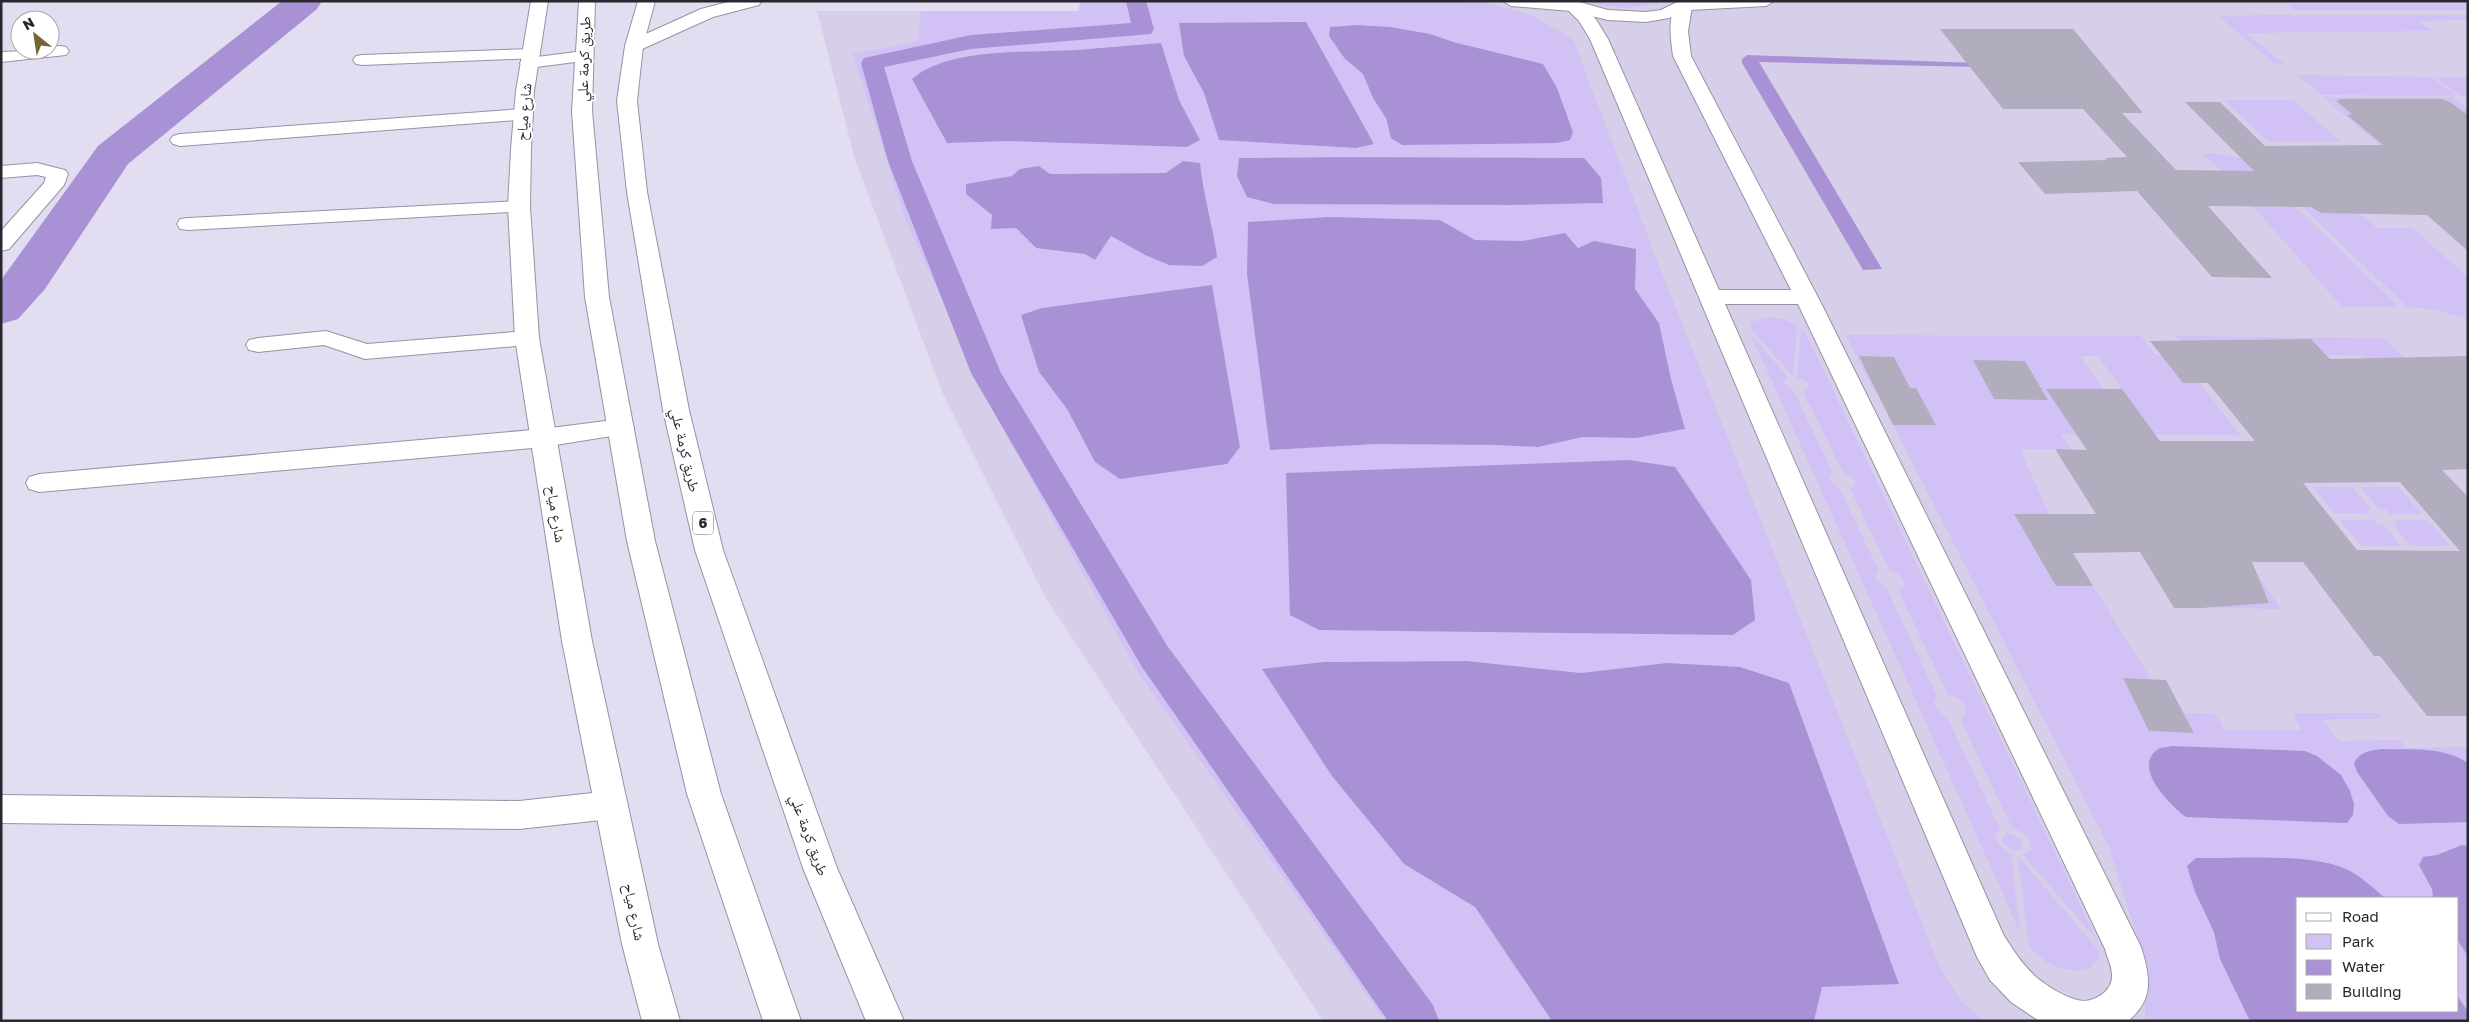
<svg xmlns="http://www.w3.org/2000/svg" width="2469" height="1022" viewBox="0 0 2469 1022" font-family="'Golos Text','Noto Naskh Arabic',sans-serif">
<rect width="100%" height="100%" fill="#e2ddf1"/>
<path fill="#d7cfea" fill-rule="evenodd" d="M 1081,1 L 2468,1 L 2468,1021 L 1323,1021 L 1044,595 L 942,392 L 854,156 L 817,11 L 1078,11 ZM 2298,898 L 2458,898 L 2458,1011 L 2298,1011 Z"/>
<g fill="#d1c1f5" fill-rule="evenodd">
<path d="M 1081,1 L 1488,3 L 1531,15 L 1573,39 L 1665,281 L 1939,965 L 1961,1001 L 1984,1021 L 1814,1021 L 1821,986 L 1899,983 L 1849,851 L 1667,663 L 1581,673 L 1467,661 L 1324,662 L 1262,669 L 1332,776 L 1404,864 L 1475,907 L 1552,1021 L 1385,1021 L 1139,674 L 995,415 L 906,221 L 853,54 L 918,41 L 921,11 L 1078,11 ZM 1306,22 L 1374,144 L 1356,148 L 1219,140 L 1204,93 L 1184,56 ZM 1358,25 L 1390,27 L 1430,34 L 1457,43 L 1543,64 L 1557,88 L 1573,132 L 1462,143 L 1402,145 L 1391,138 L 1386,118 L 1373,98 L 1363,74 L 1345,59 L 1329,36 L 1330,27 ZM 1161,43 L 1179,100 L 1200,140 L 1187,147 L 1008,141 L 947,143 L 912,79 C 948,47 1029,53 1076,50 C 1104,48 1132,45 1161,43 ZM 1350,157 L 1584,158 L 1603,203 L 1511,205 L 1274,204 L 1237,176 L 1239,158 ZM 1183,161 L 1200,163 L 1202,181 L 1213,226 L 1169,265 L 1145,255 L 1111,236 L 1095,260 L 1085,254 L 1036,248 L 1016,228 L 992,229 L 992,216 L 966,184 L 1013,176 L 1020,169 L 1050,174 L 1166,173 ZM 1440,220 L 1475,240 L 1522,241 L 1565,233 L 1578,248 L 1635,289 L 1659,323 L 1671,379 L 1685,429 L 1636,438 L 1583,437 L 1538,447 L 1495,445 L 1376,444 L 1270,450 L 1247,274 L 1248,222 ZM 1212,285 L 1095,462 L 1067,409 L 1039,372 L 1021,315 L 1042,308 Z"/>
<path d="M 1586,1 L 1661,1 C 1638,11 1609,8 1586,1 Z"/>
<polygon points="2287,4 2465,4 2468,5 2468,10 2295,10"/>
<polygon points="2273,15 2468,15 2468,20 2418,21 2432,31 2246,33 2284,64 2275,64 2218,16"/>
<polygon points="2297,75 2431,77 2457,96 2321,95"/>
<polygon points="2434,77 2468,77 2468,96 2461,96"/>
<polygon points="2323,97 2453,97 2468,109 2468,115 2450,102 2442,99 2338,99 2340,101 2337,102 2352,114 2347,115 2382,145 2387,145 2389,153"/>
<polygon points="2224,100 2293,100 2342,142 2269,142"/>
<polygon points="2239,146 2303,146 2305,148 2251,151 2313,210 2360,213 2377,228 2412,228 2468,277 2468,319 2431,309 2407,307"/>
<path d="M 2210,153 L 2245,158 L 2399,307 L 2342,307 L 2217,166 L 2200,154 ZM 2229,171 L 2287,206 L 2286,207 L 2262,207 Z"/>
<polygon points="1769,317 1783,319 1797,325 1793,376 1750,328 1752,322"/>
<path d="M 1801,328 L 1806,334 L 2097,940 L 2023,855 L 2031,850 C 2031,838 2023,832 2012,828 L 1960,719 L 1966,713 L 1966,706 L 1958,698 L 1948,695 L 1898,590 L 1904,586 C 1904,577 1897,572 1889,570 L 1850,488 L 1855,485 L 1855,479 L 1842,471 L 1803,391 L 1808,388 L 1808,383 L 1797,377 Z"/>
<path d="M 1751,335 L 1788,377 L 1783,383 L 1794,391 L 1832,472 L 1829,479 L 1839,488 L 1879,571 L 1876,573 L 1875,579 L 1887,589 L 1937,696 L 1934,702 C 1936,710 1941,713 1947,717 L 2000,829 L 1995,836 L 1999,845 L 2011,854 L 2020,932 Z"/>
<path d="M 1846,335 L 2141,336 L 2155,355 L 2161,355 L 2183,383 L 2200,383 L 2240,435 L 2061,434 L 2071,449 L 2024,449 L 2021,452 L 2049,514 L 2014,515 L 2056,586 L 2093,586 L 2151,679 L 2123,678 L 2149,731 L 2194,733 L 2184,713 L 2215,714 L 2225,730 L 2302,730 L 2292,713 L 2378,713 L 2383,718 L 2323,720 L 2339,741 L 2400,740 L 2406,748 L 2468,747 L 2468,1021 L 2145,1021 L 2145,982 L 2137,937 L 2109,847 L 1893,425 L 1936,424 L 1915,388 L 1873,389 ZM 1859,356 L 1894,357 L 1899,367 L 1865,368 ZM 2080,356 L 2098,356 L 2144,420 L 2125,420 ZM 1973,360 L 2025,361 L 2048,399 L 1994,399 ZM 2298,898 L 2458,898 L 2458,1011 L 2298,1011 Z"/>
<polygon points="2176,336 2384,338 2405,358 2366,359 2363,356 2327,355 2311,339 2231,340 2192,355"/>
<polygon points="2313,487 2352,487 2371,509 2366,510 2369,514 2335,513 2340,520 2374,520 2378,525 2384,525 2401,546 2410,546 2393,525 2398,524 2395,520 2427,520 2422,514 2389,514 2385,509 2379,509 2360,487 2398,487 2450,546 2361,546"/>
<polygon points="2182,558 2249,562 2281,609 2215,608"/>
<path d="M 2007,833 L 2020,838 L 2023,844 L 2021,849 C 2013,853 2004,847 2002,838 Z"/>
<path d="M 2018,856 L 2099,951 L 2098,958 L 2089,969 C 2065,974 2044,965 2029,946 Z"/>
</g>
<g fill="#a892d5">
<polygon points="1306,22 1374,144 1356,148 1219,140 1204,93 1184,56 1179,23"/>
<polygon points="1358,25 1390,27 1430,34 1457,43 1543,64 1557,88 1573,132 1570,140 1557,143 1402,145 1391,138 1386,118 1373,98 1363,74 1345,59 1329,36 1330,27"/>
<path d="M 1161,43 L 1179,100 L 1200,140 L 1187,147 L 1008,141 L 947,143 L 912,79 C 949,47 1029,53 1076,50 C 1104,48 1132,45 1161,43 Z"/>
<polygon points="1747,55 2061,66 2063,69 1759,62 1882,269 1863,270 1742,63 1742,59"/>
<polygon points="1350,157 1584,158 1601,178 1603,203 1511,205 1274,204 1247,197 1237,176 1239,158"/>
<path d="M 1183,161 L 1200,163 C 1203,194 1213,225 1217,257 L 1202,266 L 1169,265 L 1145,255 L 1111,236 L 1095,260 L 1085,254 L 1036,248 L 1016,228 L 991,229 L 992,215 L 966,194 L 966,184 L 1012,176 L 1020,169 L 1039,166 L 1050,174 L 1166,173 Z"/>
<polygon points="1329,217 1440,220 1475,240 1522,241 1565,233 1578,248 1594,241 1636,249 1635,289 1659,323 1671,379 1685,429 1636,438 1583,437 1538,447 1495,445 1376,444 1270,450 1247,274 1248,222"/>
<polygon points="1212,285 1240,447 1227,464 1120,479 1095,462 1067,409 1039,372 1021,315 1042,308"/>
<polygon points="1629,460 1675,467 1751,580 1755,620 1733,635 1319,630 1290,615 1286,473"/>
<polygon points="1467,661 1581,673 1667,663 1740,667 1789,683 1899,984 1822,987 1814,1021 1552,1021 1475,907 1404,864 1332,776 1262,669 1324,662"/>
<path d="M 2172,746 L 2305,751 L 2317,756 L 2341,775 L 2350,791 L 2354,804 L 2353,815 L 2347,823 L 2186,817 C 2171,806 2132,768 2157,750 C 2160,747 2168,747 2172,746 Z"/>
<path d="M 2382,749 C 2411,750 2442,746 2468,763 L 2468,822 L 2399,824 L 2388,816 L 2357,772 L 2354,763 C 2361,751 2369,751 2382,749 Z"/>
<polygon points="2462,845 2468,846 2468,956 2458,941 2458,898 2433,898 2432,889 2419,865 2423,857 2437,855"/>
<path d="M 2196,858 C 2239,859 2301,853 2341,867 C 2358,873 2372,887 2385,898 L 2298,898 L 2298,1011 L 2458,1011 L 2458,997 L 2468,1012 L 2468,1021 L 2250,1021 L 2220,959 L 2214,932 L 2195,892 L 2187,866 Z"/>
</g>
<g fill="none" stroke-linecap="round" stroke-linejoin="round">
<polygon fill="#a892d5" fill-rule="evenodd" points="1126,1 1146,1 1154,29 1151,34 971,49 884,67 912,161 1001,373 1168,647 1433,1005 1439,1021 1388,1021 1142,667 971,373 888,161 861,63 864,58 971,35 1131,23"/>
<polygon fill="#a892d5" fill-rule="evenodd" points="282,1 322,1 317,9 128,164 45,289 18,319 1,324 1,280 98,146"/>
</g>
<g fill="#b2acbf" fill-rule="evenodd">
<polygon points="1940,29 2073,29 2143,113 2122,113 2176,170 2254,171 2185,102 2220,102 2265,146 2383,145 2347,115 2352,114 2336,101 2340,101 2337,99 2442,99 2450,102 2468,115 2468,251 2427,215 2322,213 2310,207 2208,206 2272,278 2212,277 2137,191 2045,194 2018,162 2107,160 2105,158 2127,157 2083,109 2003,109"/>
<path d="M 2311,339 L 2330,359 L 2468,356 L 2468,469 L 2442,470 L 2468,497 L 2468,716 L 2427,716 L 2380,656 L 2374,656 L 2303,562 L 2252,562 L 2269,603 L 2202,608 L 2174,608 L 2140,552 L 2073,553 L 2093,586 L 2056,586 L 2014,514 L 2096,514 L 2055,449 L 2087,450 L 2046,389 L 2122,389 L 2160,441 L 2255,441 L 2208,383 L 2183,383 L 2150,341 ZM 2400,482 L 2460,551 L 2357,550 L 2303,483 Z"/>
<polygon points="1859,356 1894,357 1910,388 1916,388 1936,425 1893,425"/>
<polygon points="1973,360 2025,361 2048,400 1994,399"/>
<polygon points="2123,678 2166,680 2194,733 2149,731"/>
</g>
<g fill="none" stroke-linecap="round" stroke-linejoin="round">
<g stroke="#9792a4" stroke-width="2">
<g id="street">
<path d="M 1574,2 C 1591,6 1599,25 1608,39 L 1719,290 L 1791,290 L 1673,56 C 1671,40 1667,18 1677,3 L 1689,3 L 1692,7 L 1688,31 L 1691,56 L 1821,303 L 2141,947 C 2150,976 2155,999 2128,1021 L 2039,1021 L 2011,1002 L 1990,980 L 1977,957 L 1590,39 L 1579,21 L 1565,7 L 1568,3 ZM 1725,304 L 1798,304 L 2105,949 C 2107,957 2112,967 2112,975 C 2113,992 2092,1004 2077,1000 C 2063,996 2047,986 2036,977 C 2022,964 2013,950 2003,934 Z"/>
<polygon points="60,46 66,47 69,51 66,55 1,62 1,52 50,50 50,47"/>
<polygon points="530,49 536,50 539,54 536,58 362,65 356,64 353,60 356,56 362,55"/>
<polygon points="523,109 530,111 533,115 530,119 180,146 173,144 170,140 173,136 180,134"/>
<polygon points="37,163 65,170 68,174 64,185 9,249 1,251 1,231 44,183 46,177 37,175 1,178 1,166"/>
<polygon points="519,201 526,203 530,207 526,211 188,230 180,229 177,224 180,219 188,218"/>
<polygon points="326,331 367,344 527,331 535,333 539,338 535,343 527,345 365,359 324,345 258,352 249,350 246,345 249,340 258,338"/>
<polygon points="621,419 630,421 634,427 630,433 543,447 39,492 29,489 26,483 29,477 39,474 543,429"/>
<polygon points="611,791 623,795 628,805 623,815 611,819 519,829 1,823 1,795 519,801"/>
</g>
</g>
<g stroke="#9792a4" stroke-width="2">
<g id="secondary">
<polygon points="531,1 548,1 534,91 531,149 530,207 539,338 592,641 658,944 680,1021 642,1021 622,944 562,641 515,338 508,207 511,149 516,91"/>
<polygon points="732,1 761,1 759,5 713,17 640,50 628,50 625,46 628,42 701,9"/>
<polygon points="1503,1 1576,1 1608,10 1646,12 1661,10 1679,1 1774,1 1766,6 1689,10 1669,18 1646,22 1608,20 1571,11 1511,6"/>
</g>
</g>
<g stroke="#9792a4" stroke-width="2">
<g id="highway">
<polygon points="579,1 595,1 592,111 609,297 655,541 721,794 801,1021 763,1021 687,794 627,541 585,297 572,111 575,62 529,68 523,67 520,63 523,59 529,58 576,52"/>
<polygon points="638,1 655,1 643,46 637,101 647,192 689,410 723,550 837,868 904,1021 866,1021 803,868 695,550 663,410 627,192 617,101 625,46"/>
</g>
</g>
<use href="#street" fill="#fff" fill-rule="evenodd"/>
<use href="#secondary" fill="#fff" fill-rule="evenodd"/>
<use href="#highway" fill="#fff" fill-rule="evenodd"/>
</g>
<g text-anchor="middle" stroke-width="4" stroke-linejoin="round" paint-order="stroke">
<rect fill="#fff" stroke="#69686d" stroke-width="1" x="693" y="511.5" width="20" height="23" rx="4"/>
<g font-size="14" font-weight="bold" fill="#29272e">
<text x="703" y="528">6</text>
</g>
<g font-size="15" fill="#29272e" stroke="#fff">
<text transform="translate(584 59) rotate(-88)" y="5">طريق كرمة علي</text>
<text transform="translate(524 112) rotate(-85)" y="5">شارع مياح</text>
<text transform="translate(685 450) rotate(77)" y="5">طريق كرمة علي</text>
<text transform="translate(556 514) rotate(81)" y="5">شارع مياح</text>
<text transform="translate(809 835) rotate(70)" y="5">طريق كرمة علي</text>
<text transform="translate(634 912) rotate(78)" y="5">شارع مياح</text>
</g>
</g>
<rect width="2469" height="1022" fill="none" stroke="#29272e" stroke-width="5"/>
<rect x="2296" y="897" width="162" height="115" fill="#ffffff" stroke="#a9a9ab"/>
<rect x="2306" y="913" width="25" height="8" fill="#ffffff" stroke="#a9a9ab"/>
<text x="2342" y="922" font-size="15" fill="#29272e">Road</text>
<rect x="2306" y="934" width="25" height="15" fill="#d1c1f5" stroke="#a9a9ab"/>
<text x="2342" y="947" font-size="15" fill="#29272e">Park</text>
<rect x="2306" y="960" width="25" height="15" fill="#a892d5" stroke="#a9a9ab"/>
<text x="2342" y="972" font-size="15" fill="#29272e">Water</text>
<rect x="2306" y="984" width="25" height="15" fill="#b2acbf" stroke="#a9a9ab"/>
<text x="2342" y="997" font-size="15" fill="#29272e">Building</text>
<g transform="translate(35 35) rotate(330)"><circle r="24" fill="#ffffff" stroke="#a9a9ab"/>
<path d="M0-4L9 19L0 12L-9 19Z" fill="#776433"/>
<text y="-8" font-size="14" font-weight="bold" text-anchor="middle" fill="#29272e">N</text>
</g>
</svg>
